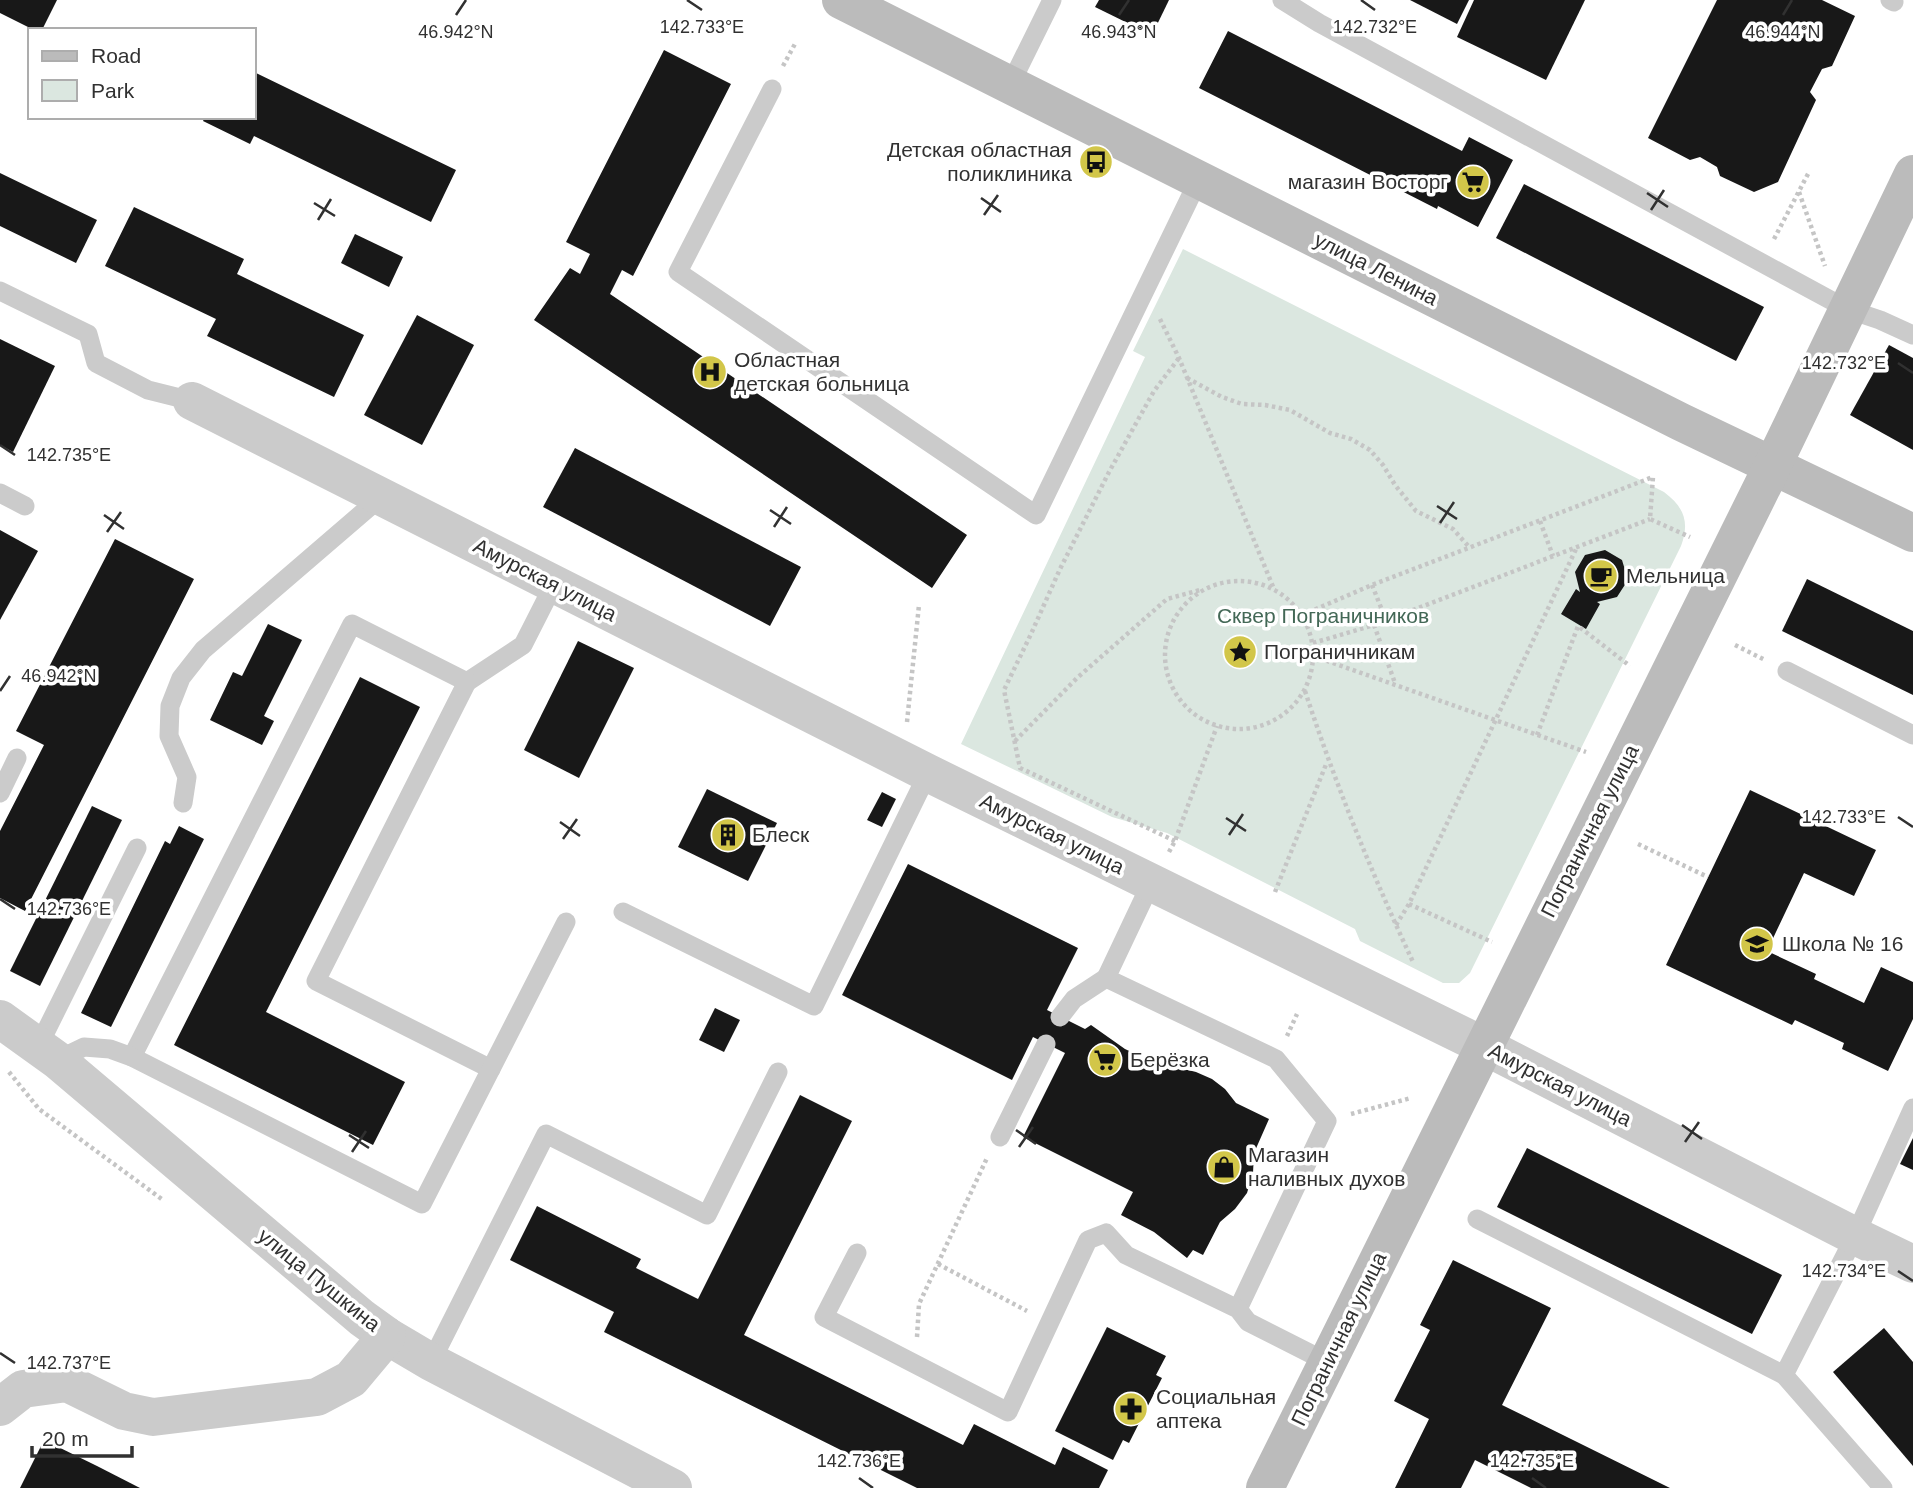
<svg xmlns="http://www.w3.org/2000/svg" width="1913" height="1488" viewBox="0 0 1913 1488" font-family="Helvetica,sans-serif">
<rect width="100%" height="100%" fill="#fff"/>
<path fill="#dbe7e0" d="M 1183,249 L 1664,492 C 1684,507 1690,522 1681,546 L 1470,973 L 1459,983 L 1443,983 L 1360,941 L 1355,929 L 1167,833 L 1112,817 L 961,744 L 1145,357 L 1133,351 Z"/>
<g fill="#181818">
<polygon points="0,0 57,0 42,30 34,30 0,13"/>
<polygon points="1099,0 1169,0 1152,35 1095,7"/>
<polygon points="1410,0 1469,0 1457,24"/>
<polygon points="1474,0 1585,0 1546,80 1457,37"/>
<polygon points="1717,0 1822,0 1855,16 1832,66 1822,69 1810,92 1816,100 1778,182 1754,192 1720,176 1717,167 1700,157 1690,160 1648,138"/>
<polygon points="1228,31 1462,151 1469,137 1513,160 1478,227 1438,206 1437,209 1199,88"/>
<polygon points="664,50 731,84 633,276 622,270 610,294 967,535 932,588 534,320 570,268 580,274 590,254 566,242"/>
<polygon points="254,72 456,170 431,222 254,136 250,144 203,121 205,117 254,117"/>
<polygon points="0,173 97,220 76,263 0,226"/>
<polygon points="1524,184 1764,307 1736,361 1496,238"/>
<polygon points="134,207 244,259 237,274 364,335 334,397 207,336 216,319 105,266"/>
<polygon points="355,234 403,257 389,287 341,263"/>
<polygon points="417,315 474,345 422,445 364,415"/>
<polygon points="0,339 55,366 13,452 0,445"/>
<polygon points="1889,345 1913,358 1913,450 1850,415"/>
<polygon points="575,448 801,567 770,626 543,507"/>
<polygon points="0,530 38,551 0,620"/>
<polygon points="115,539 194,579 25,911 0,898 0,831 44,745 16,731"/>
<polygon points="1605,550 1622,560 1628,580 1617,597 1597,602 1600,604 1586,629 1561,614 1576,589 1580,592 1575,572 1585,555"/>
<polygon points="1807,579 1913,631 1913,695 1782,631"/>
<polygon points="268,624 302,640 264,716 274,721 262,745 210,720 233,672 242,676"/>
<polygon points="578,641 634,668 579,778 524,750"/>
<polygon points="360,677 420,707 266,1012 405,1082 373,1145 174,1045"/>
<polygon points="707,789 777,823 748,881 678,847"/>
<polygon points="1750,790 1876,850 1854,896 1804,873 1767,951 1816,974 1814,979 1864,1003 1881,967 1913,982 1913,1019 1888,1071 1842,1049 1844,1043 1795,1020 1792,1025 1666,965"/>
<polygon points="882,792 896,799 882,827 867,820"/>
<polygon points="92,806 122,820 40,986 10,971"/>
<polygon points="179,826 204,839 111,1027 81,1013 165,841 170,844"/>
<polygon points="908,864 1078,948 1047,1010 1085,1029 1091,1025 1125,1049 1163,1067 1180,1068 1196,1072 1212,1079 1225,1089 1236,1103 1269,1119 1254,1153 1253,1173 1247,1193 1235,1209 1220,1222 1203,1255 1193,1250 1187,1258 1154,1232 1121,1215 1133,1192 1023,1137 1065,1053 1033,1037 1012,1080 842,995"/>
<polygon points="715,1008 740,1020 724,1052 699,1040"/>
<polygon points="800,1095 852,1121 744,1335 963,1445 974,1424 1055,1465 1063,1447 1108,1470 1099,1488 917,1488 604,1332 614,1312 510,1260 537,1206 641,1259 636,1268 698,1299"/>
<polygon points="1913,1138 1913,1170 1900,1164"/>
<polygon points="1527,1148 1782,1275 1752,1334 1497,1207"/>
<polygon points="1453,1260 1551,1308 1502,1405 1670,1488 1531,1488 1475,1460 1461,1488 1395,1488 1429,1419 1394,1401 1430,1330 1420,1325"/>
<polygon points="1107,1327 1166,1356 1156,1375 1162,1378 1129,1443 1123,1440 1113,1460 1055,1431"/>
<polygon points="1884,1328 1913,1362 1913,1466 1833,1372"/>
<polygon points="44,1440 97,1466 140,1488 20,1488"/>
</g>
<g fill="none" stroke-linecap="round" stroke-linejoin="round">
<g stroke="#c5c5c5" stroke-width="4.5" stroke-dasharray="3.5 3.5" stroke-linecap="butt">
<polyline points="783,66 796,42"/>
<polyline points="1799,192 1825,266"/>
<polyline points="1774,239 1809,172"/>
<polyline points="1160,319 1179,358 1274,589"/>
<polyline points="1187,378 1222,397 1242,404 1265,405 1290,410 1330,433 1351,439 1370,450 1383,465 1395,485 1416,511 1453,529 1470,548"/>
<polyline points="1540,521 1553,556"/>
<circle cx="1239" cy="655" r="74"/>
<polyline points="1372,585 1386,620"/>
<polyline points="1302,615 1372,585 1653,477 1650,519 1690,537"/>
<polyline points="1374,625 1395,683"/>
<polyline points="1313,643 1374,625 1650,519"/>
<polyline points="1735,645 1765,660"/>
<polyline points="1313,656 1586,752"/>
<path d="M 1305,691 C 1335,783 1372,874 1413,962"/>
<polyline points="907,722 919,605"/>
<polyline points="1537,735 1578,626 1630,666"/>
<polyline points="1015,741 1077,678 1167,599 1200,590"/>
<polyline points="1175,841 1020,768 1004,690 1031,634 1060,569 1109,472 1154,391 1179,358"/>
<polyline points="1638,844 1708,877"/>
<polyline points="1169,852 1175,841 1217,726"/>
<polyline points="1275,892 1327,762"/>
<polyline points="1409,904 1492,942"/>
<polyline points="1396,925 1409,904 1577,547"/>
<polyline points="1287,1036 1297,1014"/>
<polyline points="9,1072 39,1109 163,1200"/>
<polyline points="1351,1114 1411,1098"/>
<polyline points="938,1264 1027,1311"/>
<polyline points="917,1337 919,1304 987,1158"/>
</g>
<g stroke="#cbcbcb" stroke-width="19">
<polyline points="1282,0 1319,23 1847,309 1880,320 1913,335"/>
<polyline points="1890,0 1894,2"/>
<polyline points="1010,85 1052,0"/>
<polyline points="772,89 678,272 1036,515 1199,179"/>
<polyline points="0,291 88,334 96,363 148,390 192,401"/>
<polyline points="0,493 25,506"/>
<polyline points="1787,671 1913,735"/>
<polyline points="467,682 523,645 554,584"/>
<polyline points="0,793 17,758"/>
<polyline points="183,803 187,777 169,736 170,706 181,678 203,650 381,497"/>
<polyline points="1151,883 1106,978 1276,1059 1327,1121 1238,1309"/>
<polyline points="623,912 814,1006 928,773"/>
<polyline points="1060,1017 1074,999 1106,978"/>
<polyline points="38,1047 137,848"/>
<polyline points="132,1057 352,624 467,682 316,981 491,1069"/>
<polyline points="57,1060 84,1047 110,1049 132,1057 422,1204 566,922"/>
<polyline points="1000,1137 1046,1044"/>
<polyline points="1477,1219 1784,1375"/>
<polyline points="857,1253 824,1317 1008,1412 1088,1240 1106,1233 1126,1255 1238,1309 1248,1322 1327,1362"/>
<polyline points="431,1362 546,1134 707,1215 778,1072"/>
<polyline points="1883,1488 1784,1375 1855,1236 1913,1108"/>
</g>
<g stroke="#cbcbcb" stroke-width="38">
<polyline points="192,401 928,773 1484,1046 1855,1236 1913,1264"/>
<polyline points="0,1019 57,1060 362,1318 387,1336 431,1362 673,1488"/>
<polyline points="0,1407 23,1389 67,1383 124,1411 153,1417 317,1397 351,1379 387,1336"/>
</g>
<g stroke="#bbb" stroke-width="38">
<polyline points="841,0 1681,422 1913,533"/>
<polyline points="1265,1488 1773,465 1913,174"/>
</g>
</g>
<path fill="none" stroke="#313131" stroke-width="2.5" d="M 687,0 L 702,10M 1361,0 L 1375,10M 456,15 L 466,0M 1119,15 L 1129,0M 1783,15 L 1792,0M 1647,193 L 1668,207M 981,198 L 1001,212M 314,203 L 335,216M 1651,210 L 1664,190M 984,215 L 998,195M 318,220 L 331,199M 1898,363 L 1913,373M 0,445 L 15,455M 1437,506 L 1457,519M 770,510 L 791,524M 104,515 L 124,529M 1440,523 L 1454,502M 774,527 L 787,507M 107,532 L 121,512M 0,691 L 10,676M 1898,817 L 1913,827M 1226,818 L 1246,831M 560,822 L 580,836M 1229,835 L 1243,814M 563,839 L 577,819M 0,899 L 15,909M 1682,1125 L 1702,1139M 1016,1130 L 1036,1144M 349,1135 L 369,1148M 1685,1142 L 1699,1122M 1019,1147 L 1033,1127M 352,1152 L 366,1131M 1898,1271 L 1913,1281M 0,1353 L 15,1363M 859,1478 L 873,1488M 1532,1478 L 1546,1488"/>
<defs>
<g id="bus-disc" transform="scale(1.75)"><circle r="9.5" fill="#d2c649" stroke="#fff"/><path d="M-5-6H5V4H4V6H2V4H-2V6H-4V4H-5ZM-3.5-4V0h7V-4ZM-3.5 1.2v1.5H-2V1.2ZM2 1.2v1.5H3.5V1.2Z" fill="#111"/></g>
<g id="supermarket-disc" transform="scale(1.75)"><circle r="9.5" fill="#d2c649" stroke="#fff"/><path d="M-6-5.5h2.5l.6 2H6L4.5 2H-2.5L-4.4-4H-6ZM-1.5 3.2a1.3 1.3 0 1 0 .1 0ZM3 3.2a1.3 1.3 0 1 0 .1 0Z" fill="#111"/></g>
<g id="hospital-disc" transform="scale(1.75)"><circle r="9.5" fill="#d2c649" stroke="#fff"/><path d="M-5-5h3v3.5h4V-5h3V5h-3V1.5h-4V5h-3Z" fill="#111"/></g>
<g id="cafe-disc" transform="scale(1.75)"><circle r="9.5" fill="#d2c649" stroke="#fff"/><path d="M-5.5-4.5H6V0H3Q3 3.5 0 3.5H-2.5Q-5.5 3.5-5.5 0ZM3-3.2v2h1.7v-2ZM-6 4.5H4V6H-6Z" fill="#111"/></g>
<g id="sight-disc" transform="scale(1.75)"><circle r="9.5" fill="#d2c649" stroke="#fff"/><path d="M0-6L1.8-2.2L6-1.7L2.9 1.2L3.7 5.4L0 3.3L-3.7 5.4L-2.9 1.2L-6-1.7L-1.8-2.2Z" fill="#111"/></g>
<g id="building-disc" transform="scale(1.75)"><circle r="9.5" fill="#d2c649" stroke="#fff"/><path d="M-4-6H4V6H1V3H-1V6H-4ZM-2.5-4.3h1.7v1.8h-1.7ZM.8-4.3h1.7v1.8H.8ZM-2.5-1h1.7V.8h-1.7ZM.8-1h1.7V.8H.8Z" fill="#111"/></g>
<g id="school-disc" transform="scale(1.75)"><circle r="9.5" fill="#d2c649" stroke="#fff"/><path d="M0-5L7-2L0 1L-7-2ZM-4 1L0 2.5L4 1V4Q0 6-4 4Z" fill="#111"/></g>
<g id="shop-disc" transform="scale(1.75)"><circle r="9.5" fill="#d2c649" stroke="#fff"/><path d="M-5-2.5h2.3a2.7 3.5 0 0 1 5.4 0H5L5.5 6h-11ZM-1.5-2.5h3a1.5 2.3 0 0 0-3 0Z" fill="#111"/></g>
<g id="pharmacy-disc" transform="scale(1.75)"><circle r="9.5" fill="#d2c649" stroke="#fff"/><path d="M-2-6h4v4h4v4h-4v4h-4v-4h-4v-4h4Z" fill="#111"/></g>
</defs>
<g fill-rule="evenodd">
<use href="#bus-disc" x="1096" y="162"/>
<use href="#supermarket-disc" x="1473" y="182"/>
<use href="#hospital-disc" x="710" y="372"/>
<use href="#cafe-disc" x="1601" y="576"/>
<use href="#sight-disc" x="1240" y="652"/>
<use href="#building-disc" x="728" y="835"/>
<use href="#school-disc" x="1757" y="944"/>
<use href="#supermarket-disc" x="1105" y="1060"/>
<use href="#shop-disc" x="1224" y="1167"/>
<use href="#pharmacy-disc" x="1131" y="1409"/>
</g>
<g text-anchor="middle" stroke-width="7" stroke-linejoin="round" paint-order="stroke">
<g font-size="21" fill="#313131" stroke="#fff" text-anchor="start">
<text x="1072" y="157" text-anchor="end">Детская областная<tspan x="1072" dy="24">поликлиника</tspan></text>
<text x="1448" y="189" text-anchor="end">магазин Восторг</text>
<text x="734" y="367">Областная<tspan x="734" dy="24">детская больница</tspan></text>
<text x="1626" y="583">Мельница</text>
<text x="1264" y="659">Пограничникам</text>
<text x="752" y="842">Блеск</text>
<text x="1782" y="951">Школа № 16</text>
<text x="1130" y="1067">Берёзка</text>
<text x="1248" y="1162">Магазин<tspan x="1248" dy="24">наливных духов</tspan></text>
<text x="1156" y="1404">Социальная<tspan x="1156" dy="24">аптека</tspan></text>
</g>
<g font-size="21" fill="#313131" stroke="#fff">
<text transform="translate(1376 269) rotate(27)" y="7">улица Ленина</text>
<text transform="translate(545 580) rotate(27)" y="7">Амурская улица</text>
<text transform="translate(1590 831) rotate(-63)" y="7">Пограничная улица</text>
<text transform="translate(1052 834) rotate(26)" y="7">Амурская улица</text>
<text transform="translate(1560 1085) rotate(27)" y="7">Амурская улица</text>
<text transform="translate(319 1280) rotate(39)" y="7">улица Пушкина</text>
<text transform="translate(1339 1339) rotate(-64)" y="7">Пограничная улица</text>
</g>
<g font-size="21" fill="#436856" stroke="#fff">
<text x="1323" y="623">Сквер Пограничников</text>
</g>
</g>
<g font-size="18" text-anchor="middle" fill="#313131" stroke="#fff" stroke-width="7" stroke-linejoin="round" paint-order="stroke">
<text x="702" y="33">142.733°E</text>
<text x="1375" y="33">142.732°E</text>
<text x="1119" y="38">46.943°N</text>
<text x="1783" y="38">46.944°N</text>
<text x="456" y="38">46.942°N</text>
<text x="1844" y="369">142.732°E</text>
<text x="69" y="461">142.735°E</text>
<text x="59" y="682">46.942°N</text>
<text x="1844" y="823">142.733°E</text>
<text x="69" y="915">142.736°E</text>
<text x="1844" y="1277">142.734°E</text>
<text x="69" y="1369">142.737°E</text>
<text x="859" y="1467">142.736°E</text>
<text x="1532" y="1467">142.735°E</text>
</g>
<rect x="28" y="28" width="228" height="91" fill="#ffffff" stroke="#adadad" stroke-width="2"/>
<rect x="42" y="51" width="35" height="10" fill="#bbbbbb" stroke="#adadad" stroke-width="2"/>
<text x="91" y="63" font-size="21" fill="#313131">Road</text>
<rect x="42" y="80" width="35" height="21" fill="#dbe7e0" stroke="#adadad" stroke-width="2"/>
<text x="91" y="98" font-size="21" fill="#313131">Park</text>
<path d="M32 1446v10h100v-10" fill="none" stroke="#313131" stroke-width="3.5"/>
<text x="42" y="1446" font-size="21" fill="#313131" stroke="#ffffff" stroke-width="5" paint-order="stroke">20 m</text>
</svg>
